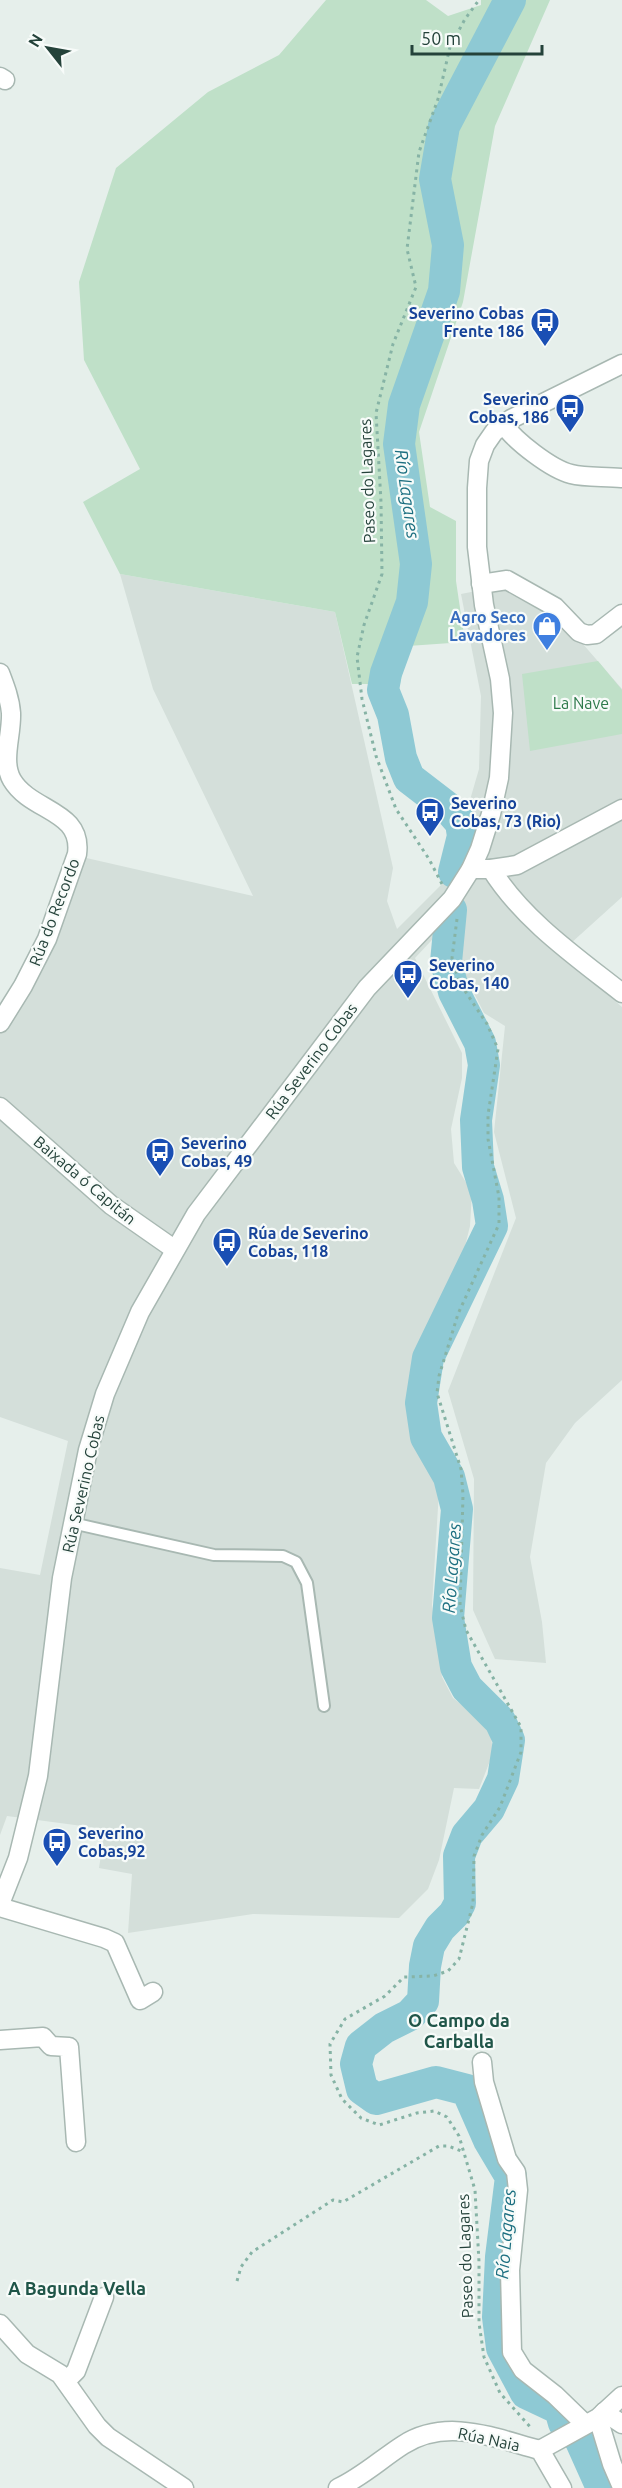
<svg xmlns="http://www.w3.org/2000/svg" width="622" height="2488" viewBox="0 0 622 2488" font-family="Ubuntu,sans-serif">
<rect width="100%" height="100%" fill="#e6efeb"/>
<polygon fill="#d4dfda" points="120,574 335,612 393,868 387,901 397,929 445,881 464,853 463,824 479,769 481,696 461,594 507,585 556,613 622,689 622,897 560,953 622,1007 622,1380 575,1423 546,1463 530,1557 542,1622 546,1663 495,1659 473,1610 474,1479 448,1391 516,1218 494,1132 505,1026 484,1013 455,956 464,910 461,909 415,958 462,1053 462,1078 451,1129 454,1163 472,1192 470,1226 459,1271 429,1326 409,1381 410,1426 439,1491 432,1605 442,1677 453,1698 490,1727 493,1753 479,1789 454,1788 439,1860 428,1889 399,1918 253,1914 128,1933 132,1874 99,1868 105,1829 7,1816 0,1835 0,1568 40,1575 68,1441 0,1417 0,1031 82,857 253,896 153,689"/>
<g fill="#bfe0c8">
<polygon points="326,0 426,0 448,16 481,5 481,0 550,0 495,126 463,302 419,432 430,507 456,521 456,581 465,642 408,646 400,684 352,684 335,612 120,574 83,502 140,469 84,360 79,282 116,168 208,92 279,55"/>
<polygon points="598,661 622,690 622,734 530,751 522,674"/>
</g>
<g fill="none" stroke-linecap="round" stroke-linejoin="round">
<g stroke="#8ec9d4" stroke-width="32">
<polyline points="454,872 463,836 461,823 448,808 409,778 401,758 393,715 383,690 386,673 412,602 416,564 399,444 404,405 444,291 448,245 435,179 444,126 510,0"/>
<polyline points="451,910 446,962 454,992 480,1043 484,1065 476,1120 478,1167 488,1200 492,1226 428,1358 421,1403 426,1437 449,1477 457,1509 448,1618 456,1667 467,1688 500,1721 509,1740 503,1779 489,1809 467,1835 459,1856 460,1903 454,1914 440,1928 429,1946 425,1966 423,2001 410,2015 384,2028 361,2046 356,2064 362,2089 376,2099 436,2082 467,2090 489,2140 511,2177 501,2257 498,2317 502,2348 526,2393 560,2409 564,2423 580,2439 602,2488"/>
</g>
<g stroke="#a8b8b2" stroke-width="14">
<polyline id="service" points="72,1523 214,1555 283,1556 296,1562 307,1583 324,1706"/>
</g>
<g stroke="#a8b8b2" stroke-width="21">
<g id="minor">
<polyline points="0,77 5,80"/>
<path d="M 504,425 C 515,441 551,469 571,474 C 586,478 606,476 622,478"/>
<polyline points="481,584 507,580 555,607 579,632 587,635 596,634 622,614"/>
<path d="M 0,673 C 5,686 10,699 11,713 C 12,735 1,761 12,780 C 31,812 83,810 77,854 L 47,939 L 23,986 L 0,1023"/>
<path d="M 471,869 L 491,869 C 523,920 575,956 622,993"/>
<polyline points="491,869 517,865 622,809"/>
<polyline points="0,1107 111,1205 174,1249"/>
<polyline points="0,1904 18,1858 38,1776 62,1578 88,1450 105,1394 140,1312 196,1214 367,988 452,899 471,869 480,849 491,814 499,778 503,713 500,679 484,605 477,547 477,488 479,461 485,445 494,432 511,419 622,364"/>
<polyline points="0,1907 104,1938 115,1943 140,2000 153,1992"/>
<polyline points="0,2040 43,2037 51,2046 69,2047 76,2142"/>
<polyline points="482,2062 484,2082 507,2159 516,2172 518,2190 510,2270 512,2352 523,2370 555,2395 585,2424"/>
<polyline points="0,2324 27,2354 60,2374 97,2426 108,2437 184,2488"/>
<polyline points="66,2381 76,2371 104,2297"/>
<polyline points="604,2412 622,2424"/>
<polyline points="598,2418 612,2464 622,2487"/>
<polyline points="540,2450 598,2418 622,2396"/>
<path d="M 338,2488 C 362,2477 381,2459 403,2445 C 447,2417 494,2438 540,2450 L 562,2488"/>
</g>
</g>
<g stroke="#86b3a5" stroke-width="3" stroke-dasharray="3 4.5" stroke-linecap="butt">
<polyline points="442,884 429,859 396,809 376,756 362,699 357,657 364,625 382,574 381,502 376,413 393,344 416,287 407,249 419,152 438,99 450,47 465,19 479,0"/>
<polyline points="457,919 452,958 459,982 487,1024 498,1049 488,1115 488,1139 499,1197 499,1224 458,1314 439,1376 437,1393 461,1469 463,1495 460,1605 466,1630 521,1727 521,1752 500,1807 482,1835 474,1856 473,1903 459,1959 448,1971 433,1976 404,1977 385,1996 345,2019 330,2044 331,2075 342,2099 361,2118 379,2125 417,2113 434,2111 447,2117 459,2136 475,2190 479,2262 479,2323 484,2357 500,2393 532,2429"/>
<polyline points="237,2281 241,2267 252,2252 333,2200 343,2202 439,2146 448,2146 464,2152"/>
</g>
<use href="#service" stroke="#fff" stroke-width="10"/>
<use href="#minor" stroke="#fff" stroke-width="18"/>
</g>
<defs>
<g id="bus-pin" transform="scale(1.5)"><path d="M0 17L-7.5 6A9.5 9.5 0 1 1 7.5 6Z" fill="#1a4fb4" stroke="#f7fbf9"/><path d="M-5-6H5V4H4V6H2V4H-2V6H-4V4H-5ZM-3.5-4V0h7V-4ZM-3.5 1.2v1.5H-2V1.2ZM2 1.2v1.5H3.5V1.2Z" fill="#fff"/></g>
<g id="shop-pin" transform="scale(1.5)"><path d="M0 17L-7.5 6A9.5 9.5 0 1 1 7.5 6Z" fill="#3f7fe0" stroke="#f7fbf9"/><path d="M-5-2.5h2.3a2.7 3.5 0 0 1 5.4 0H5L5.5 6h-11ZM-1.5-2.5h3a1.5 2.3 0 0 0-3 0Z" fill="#fff"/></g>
</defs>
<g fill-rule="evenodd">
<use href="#bus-pin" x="545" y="322"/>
<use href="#bus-pin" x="570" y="408"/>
<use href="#shop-pin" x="547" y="626"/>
<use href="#bus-pin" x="430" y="812"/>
<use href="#bus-pin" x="408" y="974"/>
<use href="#bus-pin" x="160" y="1152"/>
<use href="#bus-pin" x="227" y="1242"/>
<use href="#bus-pin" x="57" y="1842"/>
</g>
<g text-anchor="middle" stroke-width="4.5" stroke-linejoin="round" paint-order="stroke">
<g font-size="16" font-weight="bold" fill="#164399" stroke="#f7fbf9" text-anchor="start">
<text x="524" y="319" text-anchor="end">Severino Cobas<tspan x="524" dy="18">Frente 186</tspan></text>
<text x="549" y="405" text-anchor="end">Severino<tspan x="549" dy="18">Cobas, 186</tspan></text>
<text x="451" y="809">Severino<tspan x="451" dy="18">Cobas, 73 (Rio)</tspan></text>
<text x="429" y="971">Severino<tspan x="429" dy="18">Cobas, 140</tspan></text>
<text x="181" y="1149">Severino<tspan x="181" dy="18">Cobas, 49</tspan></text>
<text x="248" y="1239">Rúa de Severino<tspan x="248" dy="18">Cobas, 118</tspan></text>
<text x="78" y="1839">Severino<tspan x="78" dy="18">Cobas,92</tspan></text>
</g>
<g font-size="16" fill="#24423a" stroke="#f7fbf9">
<text transform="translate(367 481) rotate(-92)" y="6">Paseo do Lagares</text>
<text transform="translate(54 912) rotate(-69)" y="6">Rúa do Recordo</text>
<text transform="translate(311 1061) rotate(-53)" y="6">Rúa Severino Cobas</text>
<text transform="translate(85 1180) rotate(40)" y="6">Baixada ó Capitán</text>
<text transform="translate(83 1484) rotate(-77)" y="6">Rúa Severino Cobas</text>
<text transform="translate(465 2256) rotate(-92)" y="6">Paseo do Lagares</text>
<text transform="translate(489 2439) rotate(12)" y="6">Rúa Naia</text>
</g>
<g font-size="16" font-weight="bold" fill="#366cbe" stroke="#f7fbf9" text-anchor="end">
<text x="526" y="623">Agro Seco<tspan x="526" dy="18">Lavadores</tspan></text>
</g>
<g font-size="16" fill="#2d7a4b" stroke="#f7fbf9">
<text x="581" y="709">La Nave</text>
</g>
<g font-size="18" font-style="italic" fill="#1c6f80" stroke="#f7fbf9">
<text transform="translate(407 494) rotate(82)" y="6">Río Lagares</text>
<text transform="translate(452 1568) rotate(-86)" y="6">Río Lagares</text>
<text transform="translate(506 2234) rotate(-85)" y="6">Río Lagares</text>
</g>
<g font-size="18" font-weight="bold" fill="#1f5548" stroke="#f7fbf9">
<text x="459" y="2027">O Campo da<tspan x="459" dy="21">Carballa</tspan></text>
<text x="77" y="2295">A Bagunda Vella</text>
</g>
</g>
<g transform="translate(48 48) rotate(301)" stroke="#f7fbf9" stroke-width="4.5" paint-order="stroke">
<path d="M0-4.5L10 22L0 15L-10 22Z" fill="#24423a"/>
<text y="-9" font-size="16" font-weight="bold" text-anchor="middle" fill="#24423a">N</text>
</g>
<path d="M412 45v9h130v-9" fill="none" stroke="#24423a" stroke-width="3"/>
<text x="421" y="45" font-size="18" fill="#24423a" stroke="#f7fbf9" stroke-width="4.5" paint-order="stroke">50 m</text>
</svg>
